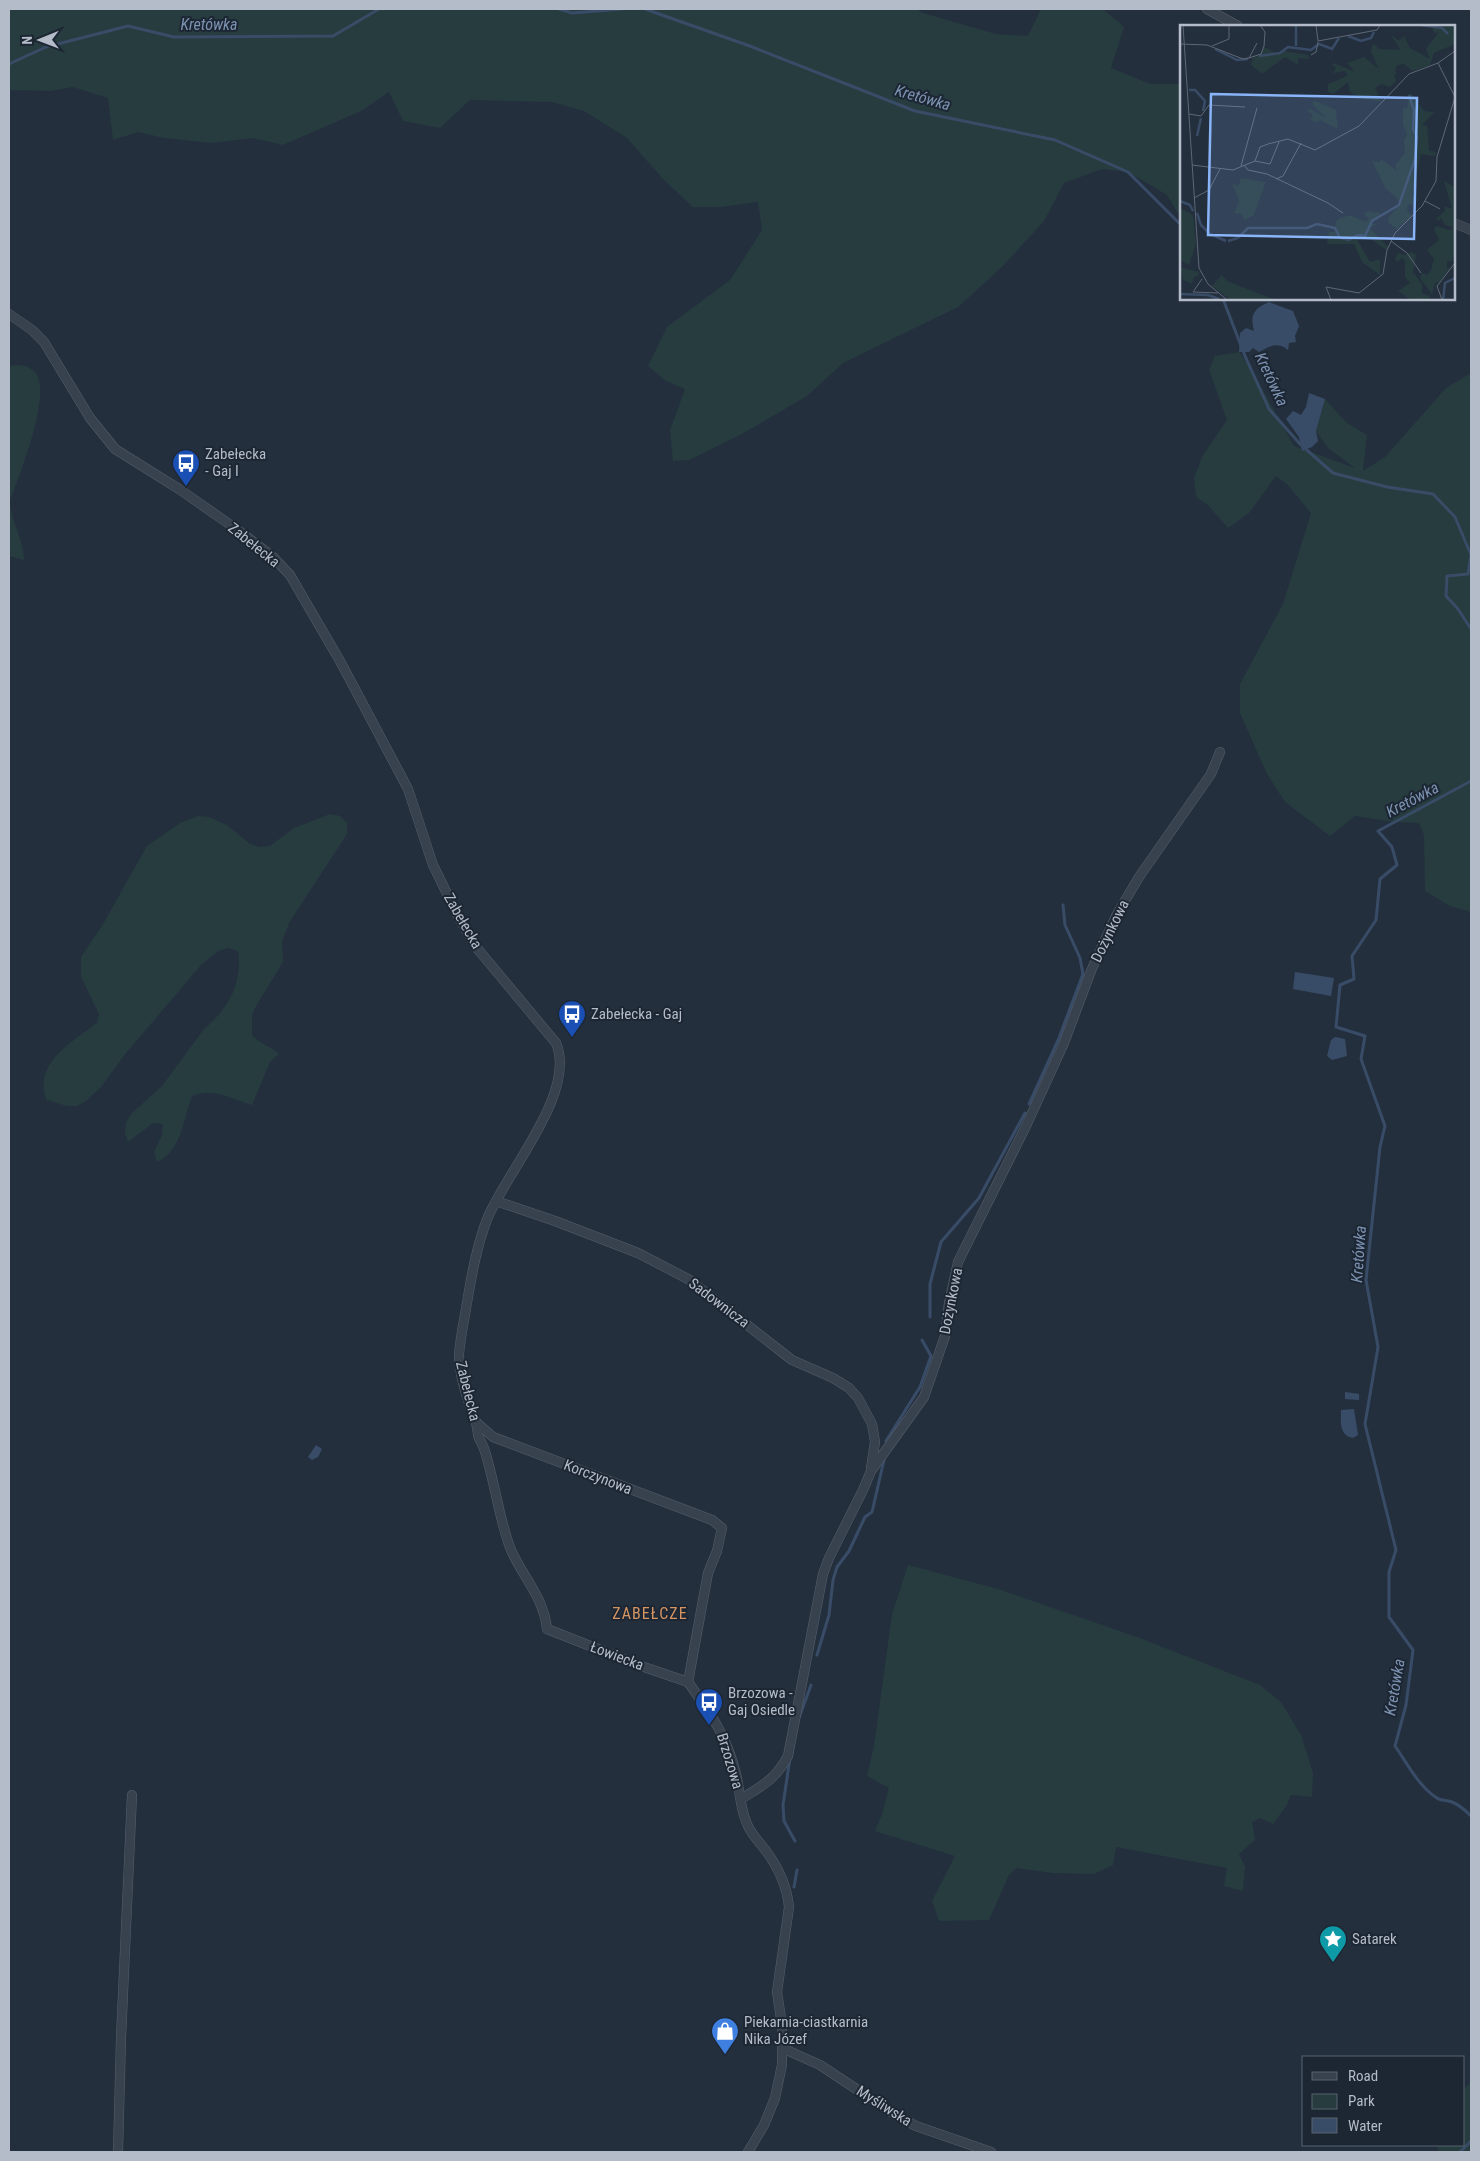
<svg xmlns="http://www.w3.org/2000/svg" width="1480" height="2161" viewBox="0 0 1480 2161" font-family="'Roboto Condensed',sans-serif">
<rect width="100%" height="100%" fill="#242f3e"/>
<g fill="#263c3f">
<polygon points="9,9 916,9 923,13 996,34 1028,36 1041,9 1103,9 1124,27 1111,68 1150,84 1178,84 1181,80 1181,218 1167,195 1128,172 1102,169 1064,183 1044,221 1003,266 958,307 843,363 807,396 742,434 689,460 673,461 670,430 685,389 666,381 648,366 667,327 730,280 762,230 758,202 721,207 693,207 663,179 627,138 584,111 552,102 470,100 440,128 403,121 389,92 361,111 283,145 253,138 212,143 164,138 138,132 113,140 108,98 73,87 51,91 9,90"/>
<polygon points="1239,352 1250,367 1294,446 1355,468 1328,448 1316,431 1325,399 1347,423 1367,435 1363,471 1385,457 1446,388 1471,373 1471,912 1450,906 1425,891 1424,835 1419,823 1395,822 1355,816 1330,836 1285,802 1267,774 1240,713 1240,684 1283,604 1311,513 1288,485 1276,476 1249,513 1228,528 1208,505 1196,497 1194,478 1203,455 1227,420 1209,370 1215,356"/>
<path d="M 16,365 C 26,365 37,369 39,380 C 46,408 20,473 10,500 C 10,521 24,539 24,560 L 9,556 L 9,366 Z"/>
<path d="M 330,814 L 340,816 L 347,823 L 347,834 L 289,923 L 282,942 L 283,962 L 256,1006 L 252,1015 L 252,1035 C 260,1044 270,1046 279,1054 L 270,1062 L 252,1105 C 232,1099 213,1087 192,1096 C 183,1119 182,1151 157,1162 L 154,1152 L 162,1135 L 163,1124 L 153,1123 L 128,1142 L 125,1132 L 126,1123 L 131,1114 L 162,1086 L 204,1029 C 228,1009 243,983 238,951 L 228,948 L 218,951 L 202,964 L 126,1053 L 101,1087 L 86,1101 L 77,1106 L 67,1106 L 47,1100 C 31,1065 74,1040 97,1023 L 99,1014 L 81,977 L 81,957 L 103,924 L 147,846 L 180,823 L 198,816 L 209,817 L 227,825 L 250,844 L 260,847 L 270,846 L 294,828 Z"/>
<polygon points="908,1565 998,1589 1137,1637 1260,1685 1281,1702 1301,1735 1313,1773 1312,1797 1291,1795 1287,1805 1273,1824 1260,1818 1252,1822 1255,1840 1239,1854 1245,1867 1243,1891 1224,1886 1227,1868 1116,1847 1113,1865 1094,1874 1053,1873 1016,1868 1008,1877 989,1920 939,1921 932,1901 955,1856 875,1831 882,1814 889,1788 867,1776 874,1746 892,1614"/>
<polygon points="1471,2082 1471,2152 1439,2152 1436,2145 1464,2145 1464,2089"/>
</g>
<g fill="#394c67">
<path d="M 1269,302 L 1293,311 L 1299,326 L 1295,336 L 1296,342 L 1289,343 L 1288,350 C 1277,341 1269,347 1259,352 L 1253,348 L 1249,352 L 1239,352 L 1240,333 L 1246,328 L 1254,331 C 1250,315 1253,309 1269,302 Z"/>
<polygon points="1309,393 1325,399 1316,431 1318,441 1312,447 1302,451 1299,437 1286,419 1293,411 1301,415 1306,407"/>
<polygon points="1295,972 1334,978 1331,996 1293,989"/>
<polygon points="1335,1037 1345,1039 1347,1056 1332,1060 1327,1056 1331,1040"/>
<polygon points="1345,1392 1359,1394 1359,1400 1345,1399"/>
<path d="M 1354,1409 L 1358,1435 L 1353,1438 C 1339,1435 1341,1423 1341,1410 Z"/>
<polygon points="316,1445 322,1449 318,1457 312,1460 308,1457"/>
</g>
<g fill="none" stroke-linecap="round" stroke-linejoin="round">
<g stroke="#394c67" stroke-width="3">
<polyline points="559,9 572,13 622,9"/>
<polyline points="645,9 747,45 915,111 1055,140 1128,172 1181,225"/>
<polyline points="9,64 46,47 128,26 174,37 333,36 379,9"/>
<polyline points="1223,299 1245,356 1269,409 1300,444 1333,473 1387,487 1433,494 1455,517 1471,555 1468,574 1447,576 1446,596 1458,609 1471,629"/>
<path d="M 1471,781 L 1378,831 L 1392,847 L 1397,865 L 1380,879 L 1376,920 L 1352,956 L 1354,979 L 1340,985 L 1336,1027 L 1365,1036 L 1361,1059 L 1385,1126 L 1380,1147 L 1366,1280 L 1378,1347 L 1365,1424 L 1396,1550 L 1389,1572 L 1389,1617 L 1413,1650 L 1406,1705 L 1395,1746 C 1407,1763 1419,1787 1437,1798 C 1441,1801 1447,1800 1452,1802 C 1460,1805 1466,1811 1471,1816"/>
<polyline points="1029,1104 1059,1038 1083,974 1080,958 1065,925 1063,905"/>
<polyline points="930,1317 930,1284 941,1242 979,1198 1025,1113"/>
<polyline points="886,1441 920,1387 931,1356 922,1340"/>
<polyline points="817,1655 829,1615 833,1580 837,1567 849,1551 865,1517 872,1512 884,1460"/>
<polyline points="799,1718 811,1685"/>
<polyline points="790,1758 783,1805 784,1821 795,1841"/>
<polyline points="794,1887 797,1870"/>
<polyline points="1460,2152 1471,2141"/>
</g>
<g stroke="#565f6c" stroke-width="10">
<g id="minor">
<polyline points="1207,9 1238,26"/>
<polyline points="1454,223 1471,230"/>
<path d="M 9,314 L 32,330 L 44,342 L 90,418 L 115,449 L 179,489 L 242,533 L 273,557 L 290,575 L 340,661 L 408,789 L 433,865 L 460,920 L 476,947 L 556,1043 C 577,1092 508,1170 488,1217 C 475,1249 470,1286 464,1320 C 462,1331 460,1343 459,1354 C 459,1376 467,1399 475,1419 C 477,1424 477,1429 478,1434 C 478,1438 481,1441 482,1444 C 486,1452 488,1462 490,1470 C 497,1496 501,1525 511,1550 C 523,1577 544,1598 547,1629 L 641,1666 L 688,1682"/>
<polyline points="496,1201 555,1221 638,1253 688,1279 792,1360 833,1378 849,1388 858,1398 872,1424 875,1442 871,1468"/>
<path d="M 476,1422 L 493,1437 L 712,1520 L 722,1528 L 717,1551 L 708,1573 L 688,1682 C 710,1713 727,1736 736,1774 C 740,1790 740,1811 748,1826 C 752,1835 760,1843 766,1851 C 778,1867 787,1887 789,1907 L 777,1992 L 782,2025 L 782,2065 L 775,2098 L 764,2125 L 748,2152"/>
<path d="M 741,1799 C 763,1785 775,1780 788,1756 L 823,1574 L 829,1558 L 863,1490 L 871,1471 L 924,1397 L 945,1336 L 949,1303 L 958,1262 L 1026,1126 L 1064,1043 L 1091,971 L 1116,916 L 1139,877 L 1211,774 L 1220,752"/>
<polyline points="782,2048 820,2065 897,2116 916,2126 991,2152"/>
<polyline points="118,2152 121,2038 132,1795"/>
</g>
</g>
<use href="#minor" stroke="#38414e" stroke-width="9"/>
</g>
<defs>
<g id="bus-pin" transform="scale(1.4375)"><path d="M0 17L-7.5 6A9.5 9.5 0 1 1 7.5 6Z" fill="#1a4fb4" stroke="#1d2633"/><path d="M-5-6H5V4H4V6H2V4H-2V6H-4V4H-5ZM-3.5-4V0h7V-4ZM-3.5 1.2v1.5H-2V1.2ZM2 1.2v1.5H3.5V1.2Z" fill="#fff"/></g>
<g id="sight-pin" transform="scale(1.4375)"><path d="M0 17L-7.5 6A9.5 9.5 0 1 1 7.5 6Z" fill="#0f9aa8" stroke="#1d2633"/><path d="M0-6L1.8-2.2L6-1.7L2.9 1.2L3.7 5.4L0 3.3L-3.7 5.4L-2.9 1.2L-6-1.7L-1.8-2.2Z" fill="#fff"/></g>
<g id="shop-pin" transform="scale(1.4375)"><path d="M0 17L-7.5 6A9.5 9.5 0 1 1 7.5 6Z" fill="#3f7fe0" stroke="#1d2633"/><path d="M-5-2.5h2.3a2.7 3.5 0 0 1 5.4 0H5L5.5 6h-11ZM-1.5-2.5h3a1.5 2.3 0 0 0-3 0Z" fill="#fff"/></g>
</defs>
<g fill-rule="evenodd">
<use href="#bus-pin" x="186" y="463"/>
<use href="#bus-pin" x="572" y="1014"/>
<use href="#bus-pin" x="709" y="1702"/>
<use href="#sight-pin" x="1333" y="1939"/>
<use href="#shop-pin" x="725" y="2031"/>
</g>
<g text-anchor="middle" stroke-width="4" stroke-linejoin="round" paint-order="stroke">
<g font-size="15" fill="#b4bcc9" stroke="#1d2633" text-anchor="start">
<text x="205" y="459">Zabełecka<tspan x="205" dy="17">- Gaj I</tspan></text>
<text x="591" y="1019">Zabełecka - Gaj</text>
<text x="728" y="1698">Brzozowa -<tspan x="728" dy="17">Gaj Osiedle</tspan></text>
<text x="1352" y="1944">Satarek</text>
<text x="744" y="2027">Piekarnia-ciastkarnia<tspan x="744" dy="17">Nika Józef</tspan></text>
</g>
<g font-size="15" fill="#b4bcc9" stroke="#1d2633">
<text transform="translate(254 545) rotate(39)" y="5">Zabełecka</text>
<text transform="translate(463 921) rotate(60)" y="5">Zabełecka</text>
<text transform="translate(1110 931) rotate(-64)" y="5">Dożynkowa</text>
<text transform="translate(951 1301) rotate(-79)" y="5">Dożynkowa</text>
<text transform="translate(719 1303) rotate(37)" y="5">Sadownicza</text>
<text transform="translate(468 1391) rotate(76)" y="5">Zabełecka</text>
<text transform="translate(598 1477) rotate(21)" y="5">Korczynowa</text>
<text transform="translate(617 1656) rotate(21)" y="5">Łowiecka</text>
<text transform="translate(730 1761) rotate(73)" y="5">Brzozowa</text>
<text transform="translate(884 2106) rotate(32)" y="5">Myśliwska</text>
</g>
<g font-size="16" font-style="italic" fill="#7c92b1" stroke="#1d2633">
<text x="209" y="30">Kretówka</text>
<text transform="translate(923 97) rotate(16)" y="6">Kretówka</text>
<text transform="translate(1272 379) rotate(65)" y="6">Kretówka</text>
<text transform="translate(1412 799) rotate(-28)" y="6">Kretówka</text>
<text transform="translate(1358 1254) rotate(-86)" y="6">Kretówka</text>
<text transform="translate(1394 1687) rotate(-80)" y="6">Kretówka</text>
</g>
<g font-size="16" letter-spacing="1" fill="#d59563" stroke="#1d2633">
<text x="650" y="1619">ZABEŁCZE</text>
</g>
</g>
<g transform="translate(1180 25)">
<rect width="275" height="275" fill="#242f3e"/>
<path d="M 275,0 L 275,19 L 254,28 L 250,40 L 233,46 L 224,39 L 217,40 L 215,46 L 217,50 L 214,49 L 216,56 L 210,62 L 201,59 L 195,63 L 201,76 L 183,74 L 170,67 L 168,57 L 153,69 L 148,67 L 148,59 L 167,51 L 165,46 L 153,48 L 156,43 L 152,40 L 154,38 L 175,47 L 167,38 L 184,32 L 199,44 L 191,27 L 193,18 L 199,24 L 221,25 L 210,9 L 219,16 L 224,11 L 230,23 L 250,34 L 246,24 L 259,7 L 254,8 L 252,3 ZM 84,22 L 98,29 L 105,26 L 128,30 L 129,34 L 118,33 L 118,40 L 105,32 L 82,49 L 71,40 L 73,33 L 80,30 ZM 230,67 L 244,86 L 254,87 L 242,100 L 247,101 L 247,97 L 249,125 L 257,128 L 255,131 L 241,129 L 232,171 L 238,174 L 232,180 L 228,179 L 227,185 L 232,191 L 217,204 L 209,198 L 208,193 L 219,180 L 218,174 L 206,164 L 192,136 L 199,137 L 201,134 L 216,145 L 216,139 L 225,128 L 224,115 L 227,110 L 223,100 L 223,83 L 227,83 ZM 134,75 L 156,85 L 158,104 L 140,95 L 136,98 L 131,95 L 132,89 L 126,86 L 129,86 L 129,83 L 146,93 L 132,79 ZM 61,153 L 86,157 L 74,190 L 65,195 L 61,189 L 54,188 L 59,176 L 52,159 L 58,161 ZM 264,156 L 275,162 L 275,229 L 272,236 L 267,236 L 267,243 L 270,243 L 259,257 L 255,258 L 252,269 L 240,253 L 242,248 L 247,250 L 251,245 L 254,234 L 247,225 L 259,215 L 254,204 L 256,201 L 270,205 L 273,202 L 265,200 L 261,192 L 259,196 L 256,194 L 265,186 L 264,181 L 272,184 ZM 0,183 L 13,190 L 16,219 L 9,240 L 0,235 ZM 187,186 L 201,188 L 191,199 L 197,199 L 190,203 L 208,222 L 206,225 L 191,214 L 177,214 L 190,237 L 200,234 L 200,250 L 182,237 L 174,219 L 147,219 L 149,207 L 156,207 L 155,198 L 158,194 L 170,190 L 186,197 L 189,194 L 184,189 ZM 231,227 L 236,230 L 233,247 L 242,259 L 242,268 L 251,272 L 246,275 L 231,275 L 218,266 L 230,258 L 225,252 L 225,235 L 221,233 L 218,237 L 215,234 L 218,228 L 226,230 ZM 0,242 L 19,247 L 18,251 L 14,252 L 12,259 L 3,255 ZM 42,250 L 47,256 L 96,275 L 51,275 L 32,261 Z" fill="#263c3f"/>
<path fill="none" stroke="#394c67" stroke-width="2.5" d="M 241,0 L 262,3 L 268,9M 168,11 L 181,16 L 191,13 L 194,7M 116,21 L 116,0M 35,24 L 57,35 L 68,34M 79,31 L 100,28 L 108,22 L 131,25 L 139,19 L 152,24 L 159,13M 9,65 L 15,65 L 25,76 L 23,86M 17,111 L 21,93M 0,176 L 10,180 L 13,186M 17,188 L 21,200 L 30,209 L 46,216M 48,216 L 58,213 L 68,203 L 127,203 L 137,199 L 155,203 L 160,213 L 169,215 L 178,210 L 185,211 L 192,196 L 219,180 L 235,134 L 237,112 L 233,104 L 234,85 L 229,70M 0,269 L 28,270 L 39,274M 263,275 L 265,258 L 275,253"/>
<path fill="none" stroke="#5e6776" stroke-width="1" d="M 3,0 L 19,243 L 28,259 L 46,274M 136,0 L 138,16 L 197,5 L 200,0M 0,19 L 27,20 L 63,34 L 69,33 L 77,18M 32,21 L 49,14 L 49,0M 131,30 L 136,27 L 138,17M 69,33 L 81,29 L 84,21 L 85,7 L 80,0M 9,89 L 21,91 L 29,80 L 65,82M 75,136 L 80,122 L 88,119 L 108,114 L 135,125 L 179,101 L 229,49 L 258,38 L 275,26M 12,140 L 53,145 L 75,136 L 90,139 L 99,117M 64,140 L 68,145 L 87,149 L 148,178 L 163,188M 61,141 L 77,83M 96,154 L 103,151 L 121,118M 14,173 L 29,165 L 40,144M 245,176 L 260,184M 211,216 L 227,228 L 241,248M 13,267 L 38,268M 13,267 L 22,254M 151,275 L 146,262 L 179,268 L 203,249 L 207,225 L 215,208 L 242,181 L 256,156 L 257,132 L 275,72 L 258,38M 262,275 L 257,261 L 275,238"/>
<path fill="#8ab4f8" fill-opacity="0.15" stroke="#8ab4f8" stroke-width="2.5" d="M 31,69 L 237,73 L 234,214 L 28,210 Z"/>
<rect width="275" height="275" fill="none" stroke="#b4bcc9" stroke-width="2.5"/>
</g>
<rect width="1480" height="2161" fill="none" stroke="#b4bcc9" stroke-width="20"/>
<rect x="1302" y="2056" width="162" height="90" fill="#1d2633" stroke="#59626f"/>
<rect x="1312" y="2072" width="25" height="8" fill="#38414e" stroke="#59626f"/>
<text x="1348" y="2081" font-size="15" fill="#b4bcc9">Road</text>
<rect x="1312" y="2094" width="25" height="15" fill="#263c3f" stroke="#59626f"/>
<text x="1348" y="2106" font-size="15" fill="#b4bcc9">Park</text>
<rect x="1312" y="2118" width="25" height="15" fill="#394c67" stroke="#59626f"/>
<text x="1348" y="2131" font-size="15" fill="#b4bcc9">Water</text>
<g transform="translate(40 40) rotate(269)" stroke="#1d2633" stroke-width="4" paint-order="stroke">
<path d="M0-4L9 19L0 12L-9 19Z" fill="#b4bcc9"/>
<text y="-8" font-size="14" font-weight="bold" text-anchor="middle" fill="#b4bcc9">N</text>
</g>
</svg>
